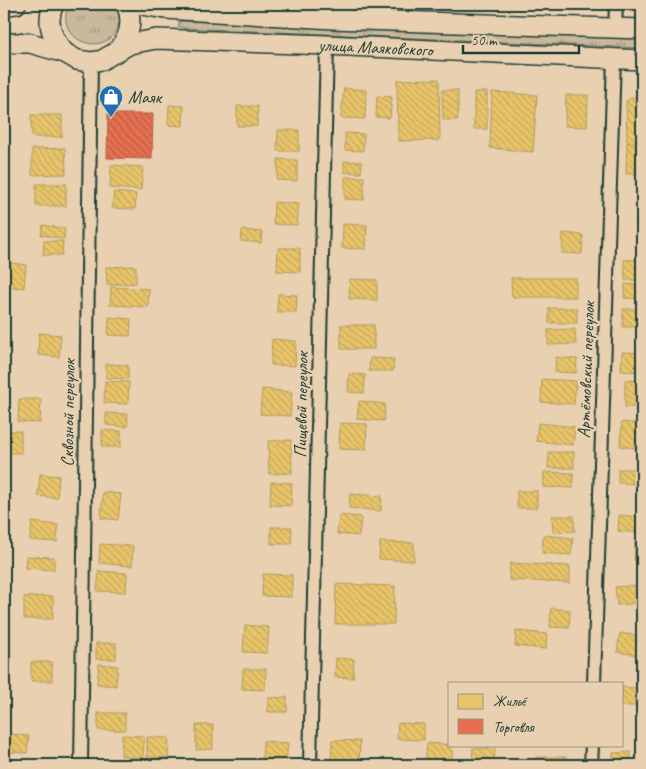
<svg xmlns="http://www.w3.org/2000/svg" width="646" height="769" viewBox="0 0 646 769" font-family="Caveat,sans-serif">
<defs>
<pattern id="grass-tufts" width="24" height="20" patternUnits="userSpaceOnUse" patternTransform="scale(1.25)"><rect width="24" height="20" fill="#c8b89c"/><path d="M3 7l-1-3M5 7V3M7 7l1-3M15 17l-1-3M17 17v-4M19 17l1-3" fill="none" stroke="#a29780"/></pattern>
<pattern id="homes-back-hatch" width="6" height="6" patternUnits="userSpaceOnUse" patternTransform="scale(1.25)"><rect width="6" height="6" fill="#e9c46a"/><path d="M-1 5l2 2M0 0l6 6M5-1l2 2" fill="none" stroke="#c7a95c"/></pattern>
<pattern id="shops-back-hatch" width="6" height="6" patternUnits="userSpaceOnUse" patternTransform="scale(1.25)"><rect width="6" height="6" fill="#e76f51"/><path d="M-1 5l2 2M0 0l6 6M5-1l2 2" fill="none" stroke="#bb5c44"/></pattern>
</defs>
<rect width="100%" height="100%" fill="#e9d0b1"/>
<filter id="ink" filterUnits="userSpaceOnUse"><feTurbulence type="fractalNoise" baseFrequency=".02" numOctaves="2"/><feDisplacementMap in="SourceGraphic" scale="10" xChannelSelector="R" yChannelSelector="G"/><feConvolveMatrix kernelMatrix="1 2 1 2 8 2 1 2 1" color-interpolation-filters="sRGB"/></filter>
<g filter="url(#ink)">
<g fill="url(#grass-tufts)" stroke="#747a68">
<path d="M 69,4 L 117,4 C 121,11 121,18 118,26 C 106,61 52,40 69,4 Z"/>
<polygon points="180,21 642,38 642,48 184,28 178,26"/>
</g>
<g fill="url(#homes-back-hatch)" stroke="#ac9c5a">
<polygon points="439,79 440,140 398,141 397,80"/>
<polygon points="344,88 366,90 365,119 341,118"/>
<polygon points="442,90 458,90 458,120 443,120"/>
<rect x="474" y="92" width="13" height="37"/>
<polygon points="492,92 537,95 533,152 490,148"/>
<polygon points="566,95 588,95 587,127 565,126"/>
<polygon points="377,96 392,97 390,118 376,117"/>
<polygon points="633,97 642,97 642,143 627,143 626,101"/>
<polygon points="169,105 184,106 183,126 168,125"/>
<polygon points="237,106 258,106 257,126 237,126"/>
<polygon points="31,115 62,115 62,137 32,137"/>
<polygon points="278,130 299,130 299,151 277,151"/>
<polygon points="345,133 364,134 363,151 345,150"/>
<polygon points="6,141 7,162 4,162 4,142"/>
<polygon points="627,143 642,143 642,174 626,174"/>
<polygon points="65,148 66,174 32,175 32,149"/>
<polygon points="278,159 297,160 297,181 277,180"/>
<polygon points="344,161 362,162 361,173 344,172"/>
<polygon points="111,165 143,167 141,190 110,188"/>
<polygon points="345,177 364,177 364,200 345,199"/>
<rect x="36" y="184" width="30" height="22"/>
<polygon points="114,192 136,194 135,209 112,208"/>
<polygon points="274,202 299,204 297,225 273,224"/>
<polygon points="343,224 367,225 366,249 342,248"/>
<polygon points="43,225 65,229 64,239 41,235"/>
<polygon points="242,230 262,232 261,243 241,241"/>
<polygon points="563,233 583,235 582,254 562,253"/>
<polygon points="44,241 63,241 62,255 43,255"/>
<polygon points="278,248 300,248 300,272 277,271"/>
<polygon points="642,259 642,280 625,280 624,260"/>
<polygon points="5,262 26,265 24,288 4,286"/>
<polygon points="136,266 136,283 107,285 106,267"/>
<polygon points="511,278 576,278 576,297 512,297"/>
<polygon points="350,279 377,280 377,300 349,299"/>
<polygon points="625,284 642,285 642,299 624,298"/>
<polygon points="111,287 149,289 148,307 110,305"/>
<polygon points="278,294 297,295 296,312 277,312"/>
<rect x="549" y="308" width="28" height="15"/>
<rect x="623" y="309" width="19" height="18"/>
<polygon points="109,317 131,319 130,336 108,335"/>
<rect x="341" y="325" width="33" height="24"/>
<polygon points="575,329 576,344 548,345 548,330"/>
<polygon points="39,333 61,335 59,357 38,355"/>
<polygon points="272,339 296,341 295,366 271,365"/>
<polygon points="622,352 642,353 642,372 621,371"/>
<polygon points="556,357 577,359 576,373 555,372"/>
<polygon points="370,358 394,359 393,371 369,371"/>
<polygon points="106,364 128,365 128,379 106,378"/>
<polygon points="349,374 365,375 364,393 348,392"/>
<polygon points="542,379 576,381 574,404 541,402"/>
<polygon points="625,380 642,381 642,407 625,407"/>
<polygon points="105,381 129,382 128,404 104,403"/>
<polygon points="262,389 292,392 290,416 260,414"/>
<polygon points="19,399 41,399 40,423 18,422"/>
<polygon points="359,401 385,404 384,421 357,419"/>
<polygon points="106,413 128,414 127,427 106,425"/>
<polygon points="622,422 642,424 642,449 620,446"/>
<polygon points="340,423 367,424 366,450 339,449"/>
<polygon points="538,423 575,427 573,445 536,441"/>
<polygon points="102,430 121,431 121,447 102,447"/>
<rect x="4" y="431" width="17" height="22"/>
<polygon points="291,440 292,473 269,474 268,441"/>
<polygon points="549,452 574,452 574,468 548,468"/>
<polygon points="618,469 639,469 638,484 618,483"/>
<polygon points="544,472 573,473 573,488 543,487"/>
<polygon points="40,474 59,476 57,498 38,496"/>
<polygon points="271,482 292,483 291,506 270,505"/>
<rect x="517" y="491" width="20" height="17"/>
<polygon points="103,492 121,494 118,520 101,518"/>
<polygon points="350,494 382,496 381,511 349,508"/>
<polygon points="339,515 361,517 359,536 337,534"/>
<polygon points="619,515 642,517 641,533 618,531"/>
<polygon points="552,516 574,516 575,531 553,532"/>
<polygon points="32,522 58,525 57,542 30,540"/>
<polygon points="271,527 292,527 291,544 271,544"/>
<polygon points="543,535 573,538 571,555 542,553"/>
<polygon points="380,542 414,543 414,561 379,559"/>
<polygon points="635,542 642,543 642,561 634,560"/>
<polygon points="100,544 133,546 132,566 99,563"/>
<polygon points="26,556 54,557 54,570 25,568"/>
<polygon points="510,563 570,566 570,583 509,580"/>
<polygon points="99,571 127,573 126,592 97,591"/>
<polygon points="263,574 292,575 292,597 262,596"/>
<polygon points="336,584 395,586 394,624 335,624"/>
<polygon points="637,585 639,603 617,605 615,587"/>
<polygon points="53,596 53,619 24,619 24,597"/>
<polygon points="551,608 570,610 569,628 550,627"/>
<polygon points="245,625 269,627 267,653 243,652"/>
<polygon points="516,631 547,634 546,649 515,646"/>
<polygon points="620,633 641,636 638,655 617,652"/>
<rect x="96" y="643" width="20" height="16"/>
<polygon points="336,658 354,659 353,678 335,677"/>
<rect x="31" y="662" width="21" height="19"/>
<polygon points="99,664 118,666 116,686 97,684"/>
<polygon points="243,669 266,669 265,690 242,689"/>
<polygon points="622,687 637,688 636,706 622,706"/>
<polygon points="287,697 287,712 268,712 268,698"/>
<rect x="98" y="713" width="27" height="17"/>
<polygon points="398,723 424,724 424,740 397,739"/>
<polygon points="196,725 213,725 213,749 196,750"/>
<polygon points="10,734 29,736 27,753 9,752"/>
<polygon points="122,735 144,736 143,758 121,756"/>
<polygon points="147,737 169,738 168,758 147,757"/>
<polygon points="332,740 360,741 359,765 331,763"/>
<polygon points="263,741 288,743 286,763 262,761"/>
<polygon points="427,743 453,745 451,765 425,765"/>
<polygon points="473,748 495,749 494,765 472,765"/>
<polygon points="631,752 631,765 613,765 613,753"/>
<rect x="536" y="757" width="30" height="8"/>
</g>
<polygon fill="url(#shops-back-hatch)" stroke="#ab6048" points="108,114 153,114 152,159 107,158"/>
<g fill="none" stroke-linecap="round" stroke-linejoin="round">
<g stroke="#1f3d34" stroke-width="16">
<g id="minor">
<polyline points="615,28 616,4"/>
<polyline points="594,683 614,58"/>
<polyline points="81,765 91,62"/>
<polyline points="310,765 327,45"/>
<polyline points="591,765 592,745"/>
</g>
</g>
<g stroke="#1f3d34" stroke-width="22">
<g id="primary">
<path d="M 54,4 C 45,22 52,39 65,53"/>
<polyline points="136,4 165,9 333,19 642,29"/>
<polyline points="4,6 16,4"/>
<path id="s1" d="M 4,43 L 30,43 L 65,53 L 77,60 L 91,62 L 102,60 L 130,44 L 156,39 L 327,45 L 642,60"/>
<path d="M 116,52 C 129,39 134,22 126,4"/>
</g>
</g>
<use href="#minor" stroke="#e9d0b1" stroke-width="12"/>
<use href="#primary" stroke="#e9d0b1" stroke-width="19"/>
</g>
</g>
<defs>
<g id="shop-pin" transform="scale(1.25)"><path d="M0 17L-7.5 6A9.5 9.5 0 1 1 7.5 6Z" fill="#1f6fb2" stroke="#e9d0b1"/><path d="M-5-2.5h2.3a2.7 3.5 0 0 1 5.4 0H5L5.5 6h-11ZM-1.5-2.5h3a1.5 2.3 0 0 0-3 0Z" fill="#fff"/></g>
</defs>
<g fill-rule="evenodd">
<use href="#shop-pin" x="111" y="97"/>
</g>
<g text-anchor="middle" stroke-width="5" stroke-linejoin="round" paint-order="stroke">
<g font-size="18" fill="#1f3d34" stroke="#e9d0b1">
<text dy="6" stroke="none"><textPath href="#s1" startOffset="380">улица Маяковского</textPath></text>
<text transform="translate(586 370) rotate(-88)" y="6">Артёмовский переулок</text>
<text transform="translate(301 405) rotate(-89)" y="6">Пищевой переулок</text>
<text transform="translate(68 413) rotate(-89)" y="6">Сквозной переулок</text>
</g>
<g font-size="18" fill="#1f3d34" stroke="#e9d0b1" text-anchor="start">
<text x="128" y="103">Маяк</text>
</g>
</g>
<rect width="646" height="769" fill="none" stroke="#e9d0b1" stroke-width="20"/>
<rect x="10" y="10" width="626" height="749" fill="none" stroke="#1f3d34" stroke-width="2" filter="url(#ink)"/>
<rect x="448" y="682" width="175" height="65" fill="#e9d0b1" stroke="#98957f"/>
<rect x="458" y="694" width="25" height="15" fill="#e9c46a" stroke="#98957f"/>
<text x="493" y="706" font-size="15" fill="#1f3d34">Жильё</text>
<rect x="458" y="719" width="25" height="15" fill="#e76f51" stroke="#98957f"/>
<text x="493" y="732" font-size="15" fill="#1f3d34">Торговля</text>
<path d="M463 45v8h116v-8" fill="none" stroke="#1f3d34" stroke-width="2.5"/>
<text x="471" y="45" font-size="15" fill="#1f3d34" stroke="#e9d0b1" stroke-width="4" paint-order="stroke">50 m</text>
</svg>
